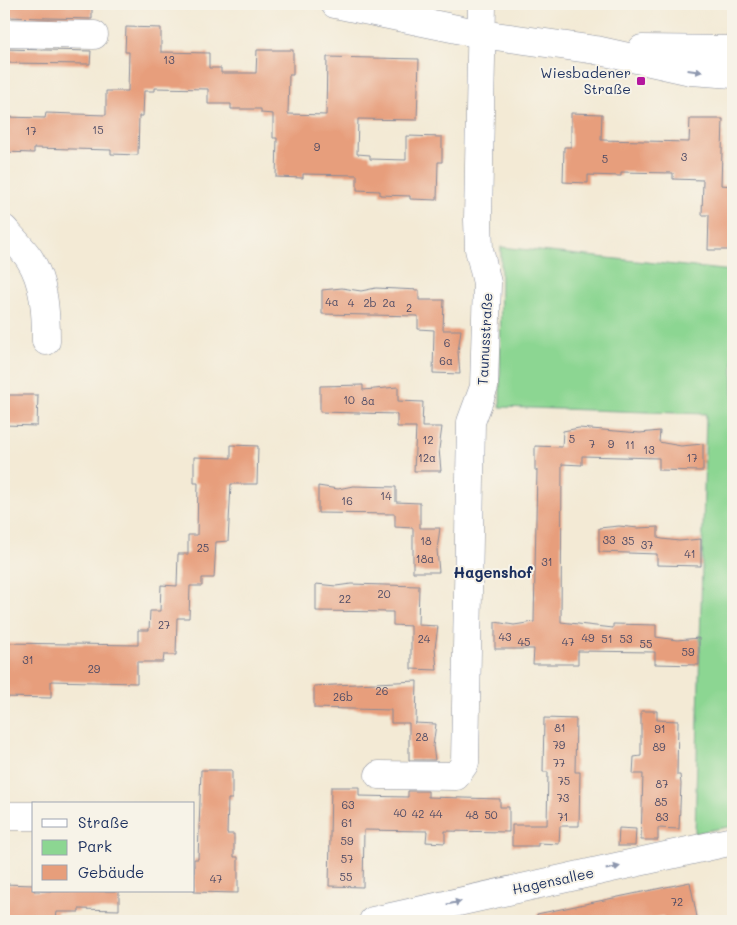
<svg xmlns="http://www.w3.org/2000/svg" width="737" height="925" viewBox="0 0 737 925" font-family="Mali,sans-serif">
<rect width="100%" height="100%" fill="#f7f3e8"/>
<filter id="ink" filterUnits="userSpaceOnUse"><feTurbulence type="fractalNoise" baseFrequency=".02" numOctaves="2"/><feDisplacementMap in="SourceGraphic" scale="10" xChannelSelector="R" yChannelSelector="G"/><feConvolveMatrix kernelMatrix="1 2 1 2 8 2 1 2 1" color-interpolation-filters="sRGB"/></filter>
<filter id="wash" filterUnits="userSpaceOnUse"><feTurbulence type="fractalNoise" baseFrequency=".0096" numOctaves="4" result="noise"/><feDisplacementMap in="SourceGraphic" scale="20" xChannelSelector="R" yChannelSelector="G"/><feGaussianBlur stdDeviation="1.12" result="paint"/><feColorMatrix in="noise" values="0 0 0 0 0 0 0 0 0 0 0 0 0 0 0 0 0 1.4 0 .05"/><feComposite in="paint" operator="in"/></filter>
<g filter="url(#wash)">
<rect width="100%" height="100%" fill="#f3ead5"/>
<polygon fill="#8cd692" stroke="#548278" points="501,247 733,271 733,826 695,833 706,414 500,407"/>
<g id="blocks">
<g fill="#e79e7b">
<polygon points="4,4 92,5 92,19 4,17"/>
<polygon points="126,27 161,28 161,52 209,53 209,68 221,68 221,73 256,73 257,50 293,50 293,75 289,75 288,114 326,115 327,57 419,59 417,120 358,119 357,154 370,155 370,159 406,160 406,136 442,137 442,162 438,162 437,200 410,199 410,196 380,195 380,191 357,190 357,175 303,174 303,178 276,177 277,138 273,138 273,114 261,113 261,109 231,109 231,104 208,104 208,89 155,88 155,91 144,91 143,116 139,116 138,155 111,154 111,150 34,148 34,153 4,152 4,117 45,118 46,113 106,115 106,91 128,91 129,52 125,52"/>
<polygon points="4,49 91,51 90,64 4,63"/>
<polygon points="571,113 602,114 601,140 689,142 690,119 723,119 721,185 733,186 732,250 708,250 709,215 702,215 703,180 673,179 673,173 621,172 621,176 588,175 588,183 563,182 564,147 571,147"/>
<polygon points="342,288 361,291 376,288 419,290 419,300 444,300 443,330 461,330 458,352 460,374 433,373 434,330 418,329 418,316 322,314 322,290"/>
<polygon points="363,385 363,390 398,387 398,401 423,402 422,427 442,427 439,449 441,471 414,471 416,427 397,427 397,414 320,412 320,386"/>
<polygon points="6,395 38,395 37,426 4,425"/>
<polygon points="579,428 640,433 660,431 659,442 664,443 681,446 703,444 703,471 659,470 659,458 582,456 582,465 562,464 561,622 613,628 613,624 656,625 656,637 677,640 699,638 699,665 655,664 655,652 578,651 578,664 533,664 534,649 495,649 495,622 514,625 534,622 537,470 535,470 535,446 562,447 563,431"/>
<polygon points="231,445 258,446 257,484 231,484 228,541 216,542 214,578 202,578 202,586 190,586 189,618 177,618 176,655 164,655 163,662 137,662 137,683 51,681 51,698 4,697 4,643 138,645 138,630 149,630 150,611 160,611 161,585 177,586 178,554 188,554 188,535 197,535 198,483 194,483 194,457 231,458"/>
<polygon points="318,486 338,489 353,486 396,487 396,502 420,503 420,528 440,528 437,550 439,572 413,572 413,528 395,527 395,514 318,513"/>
<polygon points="619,526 638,528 658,527 658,538 662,539 679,541 701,539 701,566 657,565 657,554 599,552 599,528"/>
<polygon points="316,584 336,586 351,584 419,586 418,625 438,626 435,648 437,670 411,669 411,626 393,625 393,612 316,611"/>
<polygon points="417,681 416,723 414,723 436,724 433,746 435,760 409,760 409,723 391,723 391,710 314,708 314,686"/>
<polygon points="641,711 657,711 657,720 678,721 677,775 680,775 681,784 679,829 658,828 658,840 641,840 643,774 633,774 634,757 641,756"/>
<polygon points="544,718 576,719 575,772 580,772 579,826 560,826 559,844 538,843 538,846 512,846 512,825 547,825 548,772 543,772"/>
<polygon points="201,770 232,770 232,799 228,799 227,834 234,834 234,857 238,857 238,893 194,892 194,859 198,859"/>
<polygon points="331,787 359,787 359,796 408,797 408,791 428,791 428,797 500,799 500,807 509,807 509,832 445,831 445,843 426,842 427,831 364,830 363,887 329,886"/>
<polygon points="619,828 636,829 635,846 618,846"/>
<polygon points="690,882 697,917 693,918 694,921 664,921 663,916 638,921 538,921 537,914"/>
<polygon points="4,884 34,885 34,891 119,891 119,910 79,909 79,912 57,912 56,918 21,917 21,921 4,921"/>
</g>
</g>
</g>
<g filter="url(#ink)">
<use href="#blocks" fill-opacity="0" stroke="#878c9a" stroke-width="1"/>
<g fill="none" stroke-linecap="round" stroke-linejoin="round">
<g stroke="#878c9a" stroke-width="29">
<g id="minor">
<polyline points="335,4 481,34 596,50 691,71 733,74"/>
<polyline points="4,33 94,35"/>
<polyline points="642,49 733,50"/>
<path d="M 4,229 C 12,238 22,248 29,258 C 45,282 46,314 46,341"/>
<polyline points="379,775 456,776 465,763 471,422 484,387 487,283 479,249 478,220 482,4"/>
<polyline points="4,816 34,816"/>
<polyline points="373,921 733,841"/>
</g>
</g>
<use href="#minor" stroke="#fff" stroke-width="28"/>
</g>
<defs><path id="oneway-solid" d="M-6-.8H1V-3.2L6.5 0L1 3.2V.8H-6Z" transform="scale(1.25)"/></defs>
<g fill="#8d97ae">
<use href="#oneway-solid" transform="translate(695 71) rotate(7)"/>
<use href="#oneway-solid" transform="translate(613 868) rotate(-12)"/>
<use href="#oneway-solid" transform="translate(454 903) rotate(-12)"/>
</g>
</g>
<rect fill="#b5179e" stroke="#f7f3e8" stroke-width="2" x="636" y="76" width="10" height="10" rx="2.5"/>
<g text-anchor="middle" stroke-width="4" stroke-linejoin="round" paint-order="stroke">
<g font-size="11" fill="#4e4b65">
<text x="169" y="64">13</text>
<text x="98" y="134">15</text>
<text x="31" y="135">17</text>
<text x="317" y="151">9</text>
<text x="684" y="161">3</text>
<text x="605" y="163">5</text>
<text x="332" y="306">4a</text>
<text x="351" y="307">4</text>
<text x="370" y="307">2b</text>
<text x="389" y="307">2a</text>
<text x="409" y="312">2</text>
<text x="447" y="347">6</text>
<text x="446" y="365">6a</text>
<text x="349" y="404">10</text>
<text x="368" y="405">8a</text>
<text x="572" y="443">5</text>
<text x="428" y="444">12</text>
<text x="592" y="448">7</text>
<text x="611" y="448">9</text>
<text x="630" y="449">11</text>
<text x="649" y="454">13</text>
<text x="427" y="462">12a</text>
<text x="692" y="462">17</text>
<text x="386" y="500">14</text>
<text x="347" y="505">16</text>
<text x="609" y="544">33</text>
<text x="426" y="545">18</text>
<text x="628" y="545">35</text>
<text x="647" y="549">37</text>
<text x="203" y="552">25</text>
<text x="690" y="558">41</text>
<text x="425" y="563">18a</text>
<text x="547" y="566">31</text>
<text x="384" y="598">20</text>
<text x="345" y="603">22</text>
<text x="164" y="629">27</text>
<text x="505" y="641">43</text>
<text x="588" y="642">49</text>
<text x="424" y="643">24</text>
<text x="607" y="643">51</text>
<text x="626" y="643">53</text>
<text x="524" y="646">45</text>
<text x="568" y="646">47</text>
<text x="646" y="648">55</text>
<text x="688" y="656">59</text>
<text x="28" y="664">31</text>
<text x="94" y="673">29</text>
<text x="382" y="695">26</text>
<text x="343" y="701">26b</text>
<text x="560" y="732">81</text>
<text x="660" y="733">91</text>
<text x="422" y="741">28</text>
<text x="559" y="749">79</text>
<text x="659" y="751">89</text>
<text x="559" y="767">77</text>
<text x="564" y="785">75</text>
<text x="662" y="788">87</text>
<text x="563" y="802">73</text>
<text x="661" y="806">85</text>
<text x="348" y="809">63</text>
<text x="400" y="817">40</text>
<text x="418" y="818">42</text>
<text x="436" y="818">44</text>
<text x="472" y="819">48</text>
<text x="491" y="819">50</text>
<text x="563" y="821">71</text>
<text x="662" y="821">83</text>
<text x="347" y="827">61</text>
<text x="347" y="845">59</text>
<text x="347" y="863">57</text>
<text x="346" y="881">55</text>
<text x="216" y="883">47</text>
<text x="677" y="906">72</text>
</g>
<g font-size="14" fill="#1b2f5e" stroke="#f7f3e8" text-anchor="end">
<text x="631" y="78">Wiesbadener<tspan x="631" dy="16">Straße</tspan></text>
</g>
<g font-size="14" fill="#1b2f5e" stroke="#f7f3e8">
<text transform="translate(485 339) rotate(-87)" y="5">Taunusstraße</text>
<text transform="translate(553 881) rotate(-12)" y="5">Hagensallee</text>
</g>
<g font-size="15" font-weight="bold" fill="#1b2f5e" stroke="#f7f3e8">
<text x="493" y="578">Hagenshof</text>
</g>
</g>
<rect width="737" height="925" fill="none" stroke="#f7f3e8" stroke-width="20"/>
<rect x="32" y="802" width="162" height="90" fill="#f7f3e8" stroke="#9fa5b1"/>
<rect x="42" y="819" width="25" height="8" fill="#ffffff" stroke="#9fa5b1"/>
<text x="78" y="828" font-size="15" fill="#1b2f5e">Straße</text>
<rect x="42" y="840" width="25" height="15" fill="#8cd692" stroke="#9fa5b1"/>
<text x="78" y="852" font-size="15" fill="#1b2f5e">Park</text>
<rect x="42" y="865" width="25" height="15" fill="#e79e7b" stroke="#9fa5b1"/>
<text x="78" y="878" font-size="15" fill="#1b2f5e">Gebäude</text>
</svg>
